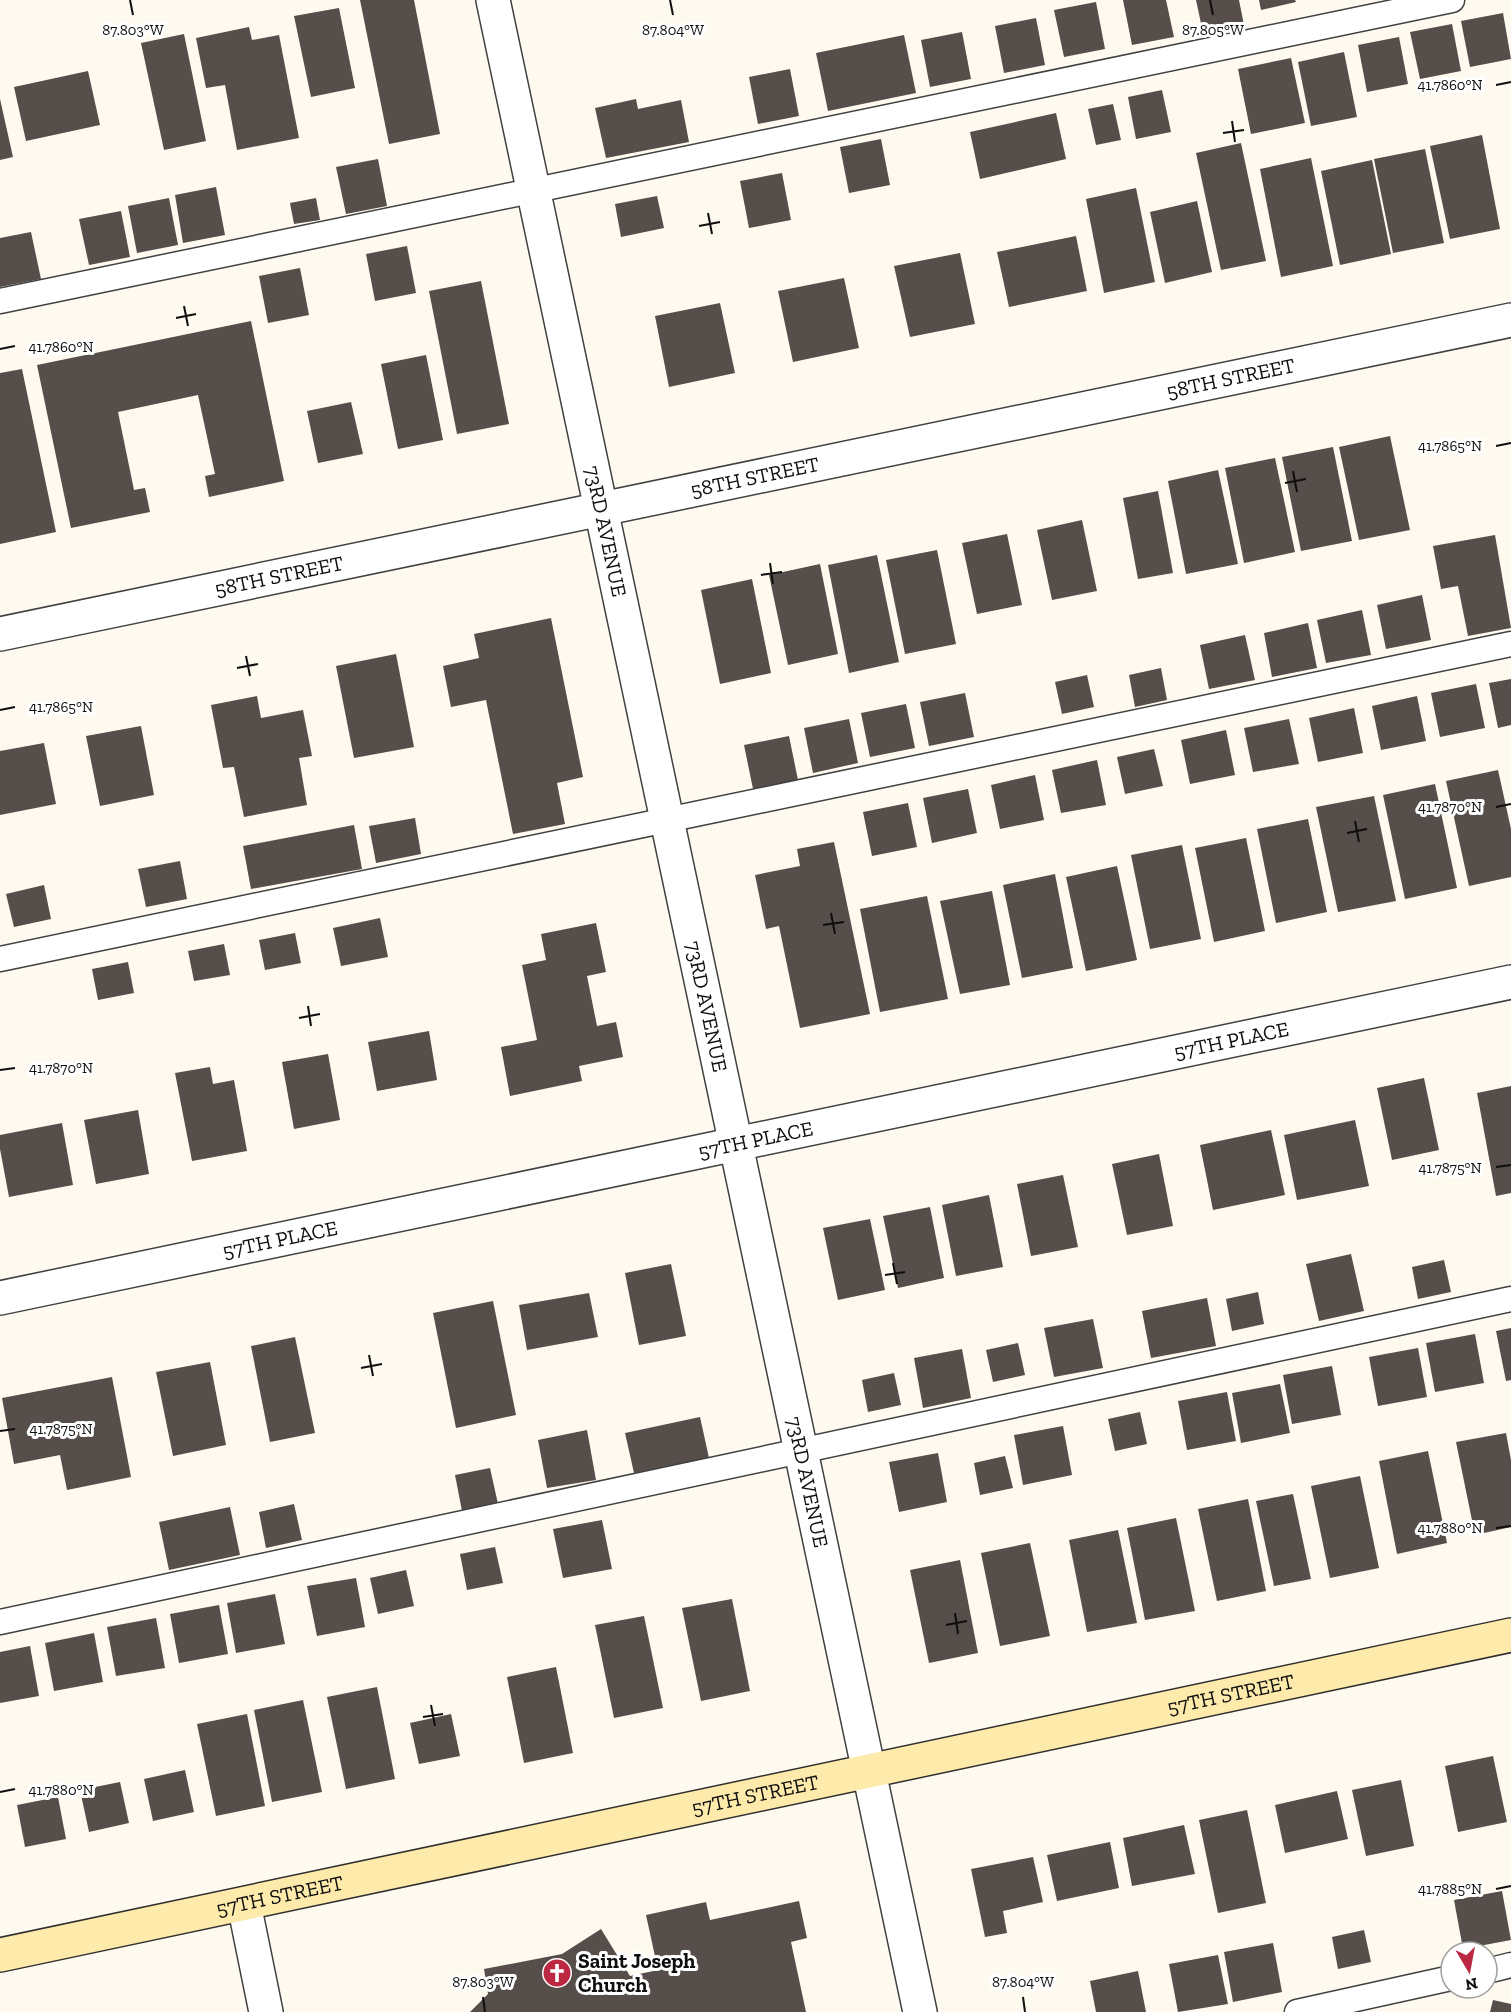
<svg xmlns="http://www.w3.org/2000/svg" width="1511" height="2012" viewBox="0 0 1511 2012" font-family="'Zilla Slab',serif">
<rect width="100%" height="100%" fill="#fffaef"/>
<g fill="#564e4a">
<polygon points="360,0 414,0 440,134 389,144"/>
<polygon points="1123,0 1166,0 1174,37 1132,45"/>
<polygon points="1196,0 1239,0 1244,25 1203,33"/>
<polygon points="1259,0 1295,0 1296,2 1261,10"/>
<polygon points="1096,2 1105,49 1064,57 1054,10"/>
<polygon points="339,8 355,88 311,97 294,16"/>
<polygon points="1503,13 1511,59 1470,67 1461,21"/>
<polygon points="1036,18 1045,65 1004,73 995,26"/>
<polygon points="1452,24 1461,71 1420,79 1410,32"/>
<polygon points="249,27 252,40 279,35 299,138 237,150 225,85 206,88 196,38"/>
<polygon points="962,32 971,79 930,87 921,40"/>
<polygon points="184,34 206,141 164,150 141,43"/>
<polygon points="904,35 916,93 828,111 816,53"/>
<polygon points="1399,37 1408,84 1367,92 1358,45"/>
<polygon points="1344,52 1357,117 1311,126 1298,62"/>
<polygon points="1291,58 1305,123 1251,134 1238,69"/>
<polygon points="790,69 799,116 758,124 749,77"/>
<polygon points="88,71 100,125 26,141 14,87"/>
<polygon points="1162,90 1171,132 1136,139 1128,97"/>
<polygon points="0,99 13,157 0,160"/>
<polygon points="636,99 638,109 681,100 689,142 606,158 595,108"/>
<polygon points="1113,104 1121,140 1096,145 1088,109"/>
<polygon points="1056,113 1066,159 980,179 970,132"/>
<polygon points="1482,135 1500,229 1450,239 1430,146"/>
<polygon points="881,139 890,185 849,193 840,147"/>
<polygon points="1241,143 1266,261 1221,270 1196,153"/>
<polygon points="1425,149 1444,243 1393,253 1374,159"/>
<polygon points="1311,158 1333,266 1281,277 1260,169"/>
<polygon points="378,159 387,206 346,214 336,167"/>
<polygon points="1372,160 1391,254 1340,265 1321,171"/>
<polygon points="782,173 791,220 749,228 740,181"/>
<polygon points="216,187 225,235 183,243 175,195"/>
<polygon points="1136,188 1155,282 1104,293 1086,199"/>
<polygon points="657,196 664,228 621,237 615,204"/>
<polygon points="169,198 178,245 137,253 128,206"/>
<polygon points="316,198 320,220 294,224 290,203"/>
<polygon points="1197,201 1212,272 1165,283 1150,212"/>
<polygon points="121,211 130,257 89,265 79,219"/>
<polygon points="31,232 41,279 0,287 0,238"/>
<polygon points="1076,236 1087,291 1009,307 997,252"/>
<polygon points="407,246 416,293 375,301 366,254"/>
<polygon points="960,253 975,324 910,337 894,266"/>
<polygon points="300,268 309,315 268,323 259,276"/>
<polygon points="844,278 859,348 793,362 778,291"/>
<polygon points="481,281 509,424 457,434 429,291"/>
<polygon points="720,303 735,373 669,387 655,316"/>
<polygon points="251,321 284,481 209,497 205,476 215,474 198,395 118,412 134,490 145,488 150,512 71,528 37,365"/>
<polygon points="426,355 443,440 398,449 381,364"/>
<polygon points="22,369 56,532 0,544 0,373"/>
<polygon points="351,402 363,454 318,463 307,411"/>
<polygon points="1390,436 1410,530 1359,540 1339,447"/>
<polygon points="1333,447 1352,541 1301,551 1282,457"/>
<polygon points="1275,458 1295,552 1244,563 1225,468"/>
<polygon points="1218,470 1238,564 1186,574 1168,481"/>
<polygon points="1158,491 1173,573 1138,579 1123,498"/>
<polygon points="1082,520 1097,591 1052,600 1037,530"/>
<polygon points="1007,534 1022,605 977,614 962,543"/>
<polygon points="1495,535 1511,628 1468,636 1458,586 1441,589 1433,546"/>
<polygon points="937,550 956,644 905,654 886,560"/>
<polygon points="877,555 899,662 849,673 828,565"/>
<polygon points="820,564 838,654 788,665 769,575"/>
<polygon points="752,579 771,673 720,684 701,590"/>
<polygon points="1422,595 1431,640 1386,649 1377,605"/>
<polygon points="1362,610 1371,655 1326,663 1317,620"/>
<polygon points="551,618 583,777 557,783 565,824 513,834 486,700 451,707 443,666 479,658 474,634"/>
<polygon points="1308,623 1317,668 1272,677 1264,633"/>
<polygon points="1245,635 1255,680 1209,689 1200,645"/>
<polygon points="396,654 414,747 354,758 336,666"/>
<polygon points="1161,668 1167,700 1135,707 1129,675"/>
<polygon points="1087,675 1094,707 1062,714 1055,682"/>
<polygon points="1511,679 1511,725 1498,728 1489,683"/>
<polygon points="1476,684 1485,728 1440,737 1431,693"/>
<polygon points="965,693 974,737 929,746 920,702"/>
<polygon points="257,696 261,718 303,710 312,756 299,758 307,805 244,817 234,767 223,768 211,705"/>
<polygon points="1417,696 1426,741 1381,750 1372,706"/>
<polygon points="906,704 915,748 870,757 861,713"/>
<polygon points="1354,708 1363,753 1318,762 1309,718"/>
<polygon points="849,719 858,763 813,773 804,728"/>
<polygon points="1289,719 1299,764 1253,772 1244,728"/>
<polygon points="141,726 154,795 100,806 86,736"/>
<polygon points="1226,730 1235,775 1190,784 1181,740"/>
<polygon points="789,736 798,780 753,789 744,745"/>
<polygon points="44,743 56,804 0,815 0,751"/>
<polygon points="1154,749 1163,786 1125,794 1117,757"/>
<polygon points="1097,760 1106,805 1061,813 1052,770"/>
<polygon points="1498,770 1511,829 1511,877 1469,886 1446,781"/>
<polygon points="1035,775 1044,820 1000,829 991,785"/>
<polygon points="1435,784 1457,888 1405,899 1383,795"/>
<polygon points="968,789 977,833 932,843 923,798"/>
<polygon points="1374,796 1396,901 1338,912 1316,807"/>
<polygon points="908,803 917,847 872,856 863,812"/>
<polygon points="415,818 421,854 376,863 369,826"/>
<polygon points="1308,819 1327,912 1276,923 1257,829"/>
<polygon points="354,825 362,869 251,889 243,846"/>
<polygon points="1246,838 1265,931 1214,942 1195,848"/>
<polygon points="834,842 870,1014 800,1028 779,926 766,929 755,875 800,866 797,849"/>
<polygon points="1182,845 1201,939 1150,949 1131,855"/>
<polygon points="180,861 187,899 146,907 138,869"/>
<polygon points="1117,866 1137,960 1086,971 1066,877"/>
<polygon points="1055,874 1073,968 1022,978 1003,885"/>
<polygon points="44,885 51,919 14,927 6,894"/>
<polygon points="992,891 1010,985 960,994 940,901"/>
<polygon points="927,896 948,999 880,1012 860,909"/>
<polygon points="380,918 388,957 341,966 333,928"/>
<polygon points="596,923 606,972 587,976 597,1026 616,1022 623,1057 579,1066 582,1081 510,1096 501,1047 537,1040 522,965 546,960 541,934"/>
<polygon points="295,933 301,963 265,970 259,940"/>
<polygon points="224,944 230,975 194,981 188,951"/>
<polygon points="128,962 134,993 98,1000 92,969"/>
<polygon points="429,1031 437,1080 377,1091 368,1042"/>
<polygon points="328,1054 340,1120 294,1129 282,1062"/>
<polygon points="210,1067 213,1084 234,1080 247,1151 192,1161 175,1073"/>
<polygon points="1424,1078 1439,1150 1392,1160 1377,1088"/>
<polygon points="1511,1086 1511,1193 1496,1196 1477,1093"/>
<polygon points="138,1110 149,1174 96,1184 84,1120"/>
<polygon points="1355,1120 1369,1186 1297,1200 1284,1135"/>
<polygon points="62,1123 73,1185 9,1197 0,1149 0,1135"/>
<polygon points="1271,1130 1285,1195 1213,1210 1200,1145"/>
<polygon points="1159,1154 1173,1226 1127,1235 1112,1164"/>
<polygon points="1063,1175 1078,1247 1031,1256 1017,1184"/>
<polygon points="989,1195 1003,1267 956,1276 942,1205"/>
<polygon points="930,1207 944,1278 898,1288 883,1216"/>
<polygon points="870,1219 885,1290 838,1300 823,1228"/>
<polygon points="1351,1254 1364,1311 1319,1321 1306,1264"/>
<polygon points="1444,1260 1451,1292 1418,1299 1412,1267"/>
<polygon points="671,1264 686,1336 639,1345 625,1273"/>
<polygon points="1258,1292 1264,1324 1232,1331 1226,1299"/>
<polygon points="589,1293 598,1337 527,1350 519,1305"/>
<polygon points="1207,1298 1216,1346 1151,1358 1142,1311"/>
<polygon points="493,1301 516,1415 456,1428 433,1313"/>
<polygon points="1093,1319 1103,1368 1054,1377 1044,1328"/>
<polygon points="1511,1328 1511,1380 1506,1381 1496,1331"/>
<polygon points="1475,1334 1484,1383 1435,1392 1426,1343"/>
<polygon points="295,1337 315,1433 270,1442 251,1346"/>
<polygon points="1018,1343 1025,1375 993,1382 986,1350"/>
<polygon points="1418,1348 1427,1397 1378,1406 1369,1357"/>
<polygon points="962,1349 971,1398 923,1408 914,1358"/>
<polygon points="210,1362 226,1445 173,1456 156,1372"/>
<polygon points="1332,1366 1341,1415 1292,1424 1283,1375"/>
<polygon points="894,1373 901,1405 868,1412 862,1380"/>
<polygon points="112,1377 131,1477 67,1490 60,1455 14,1464 2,1398"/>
<polygon points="1280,1384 1290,1433 1241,1443 1232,1393"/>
<polygon points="1227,1392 1236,1441 1187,1450 1178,1401"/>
<polygon points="1140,1412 1147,1444 1115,1451 1108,1419"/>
<polygon points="700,1417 709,1458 634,1473 625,1433"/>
<polygon points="1063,1426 1072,1475 1023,1485 1014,1435"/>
<polygon points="587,1430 596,1480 547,1488 538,1440"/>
<polygon points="1506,1433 1511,1460 1511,1527 1475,1535 1456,1442"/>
<polygon points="1428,1451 1447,1543 1397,1554 1379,1461"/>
<polygon points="938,1453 947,1502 899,1512 889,1462"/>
<polygon points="1005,1456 1013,1488 980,1495 974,1463"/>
<polygon points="490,1468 498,1504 462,1511 455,1475"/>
<polygon points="1360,1476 1379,1568 1330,1578 1311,1486"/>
<polygon points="1293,1494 1311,1579 1274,1586 1256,1501"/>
<polygon points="1248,1499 1266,1591 1217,1601 1198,1509"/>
<polygon points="294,1504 302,1540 266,1548 259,1512"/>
<polygon points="230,1507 240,1555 169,1570 159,1522"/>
<polygon points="1176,1518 1195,1611 1145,1620 1127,1528"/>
<polygon points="602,1520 612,1569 563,1578 553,1529"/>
<polygon points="1118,1530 1137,1623 1087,1632 1069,1540"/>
<polygon points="1030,1543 1050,1636 1000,1646 981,1553"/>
<polygon points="495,1547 503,1583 467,1590 460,1554"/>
<polygon points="960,1560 978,1653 929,1663 910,1570"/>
<polygon points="406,1570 414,1606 378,1614 370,1578"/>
<polygon points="356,1578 365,1627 317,1636 307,1586"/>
<polygon points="275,1594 285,1644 236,1653 227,1603"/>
<polygon points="732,1599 750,1691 701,1701 682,1608"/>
<polygon points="219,1605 228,1654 179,1663 170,1614"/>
<polygon points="644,1616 663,1708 614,1718 595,1625"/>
<polygon points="156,1618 165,1668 116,1676 107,1627"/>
<polygon points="94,1633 103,1682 54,1691 45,1643"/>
<polygon points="30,1646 39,1696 0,1703 0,1652"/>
<polygon points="556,1667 573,1753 524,1763 507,1677"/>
<polygon points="377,1687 395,1779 346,1789 327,1697"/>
<polygon points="303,1700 322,1792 272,1802 254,1710"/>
<polygon points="247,1714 265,1806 216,1816 197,1724"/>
<polygon points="451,1714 460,1756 419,1764 410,1723"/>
<polygon points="1493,1756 1507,1822 1458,1832 1445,1766"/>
<polygon points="185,1770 194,1812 153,1821 144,1779"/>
<polygon points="1401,1780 1414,1846 1366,1856 1352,1790"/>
<polygon points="120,1782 129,1823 89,1832 80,1790"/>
<polygon points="1337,1791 1348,1839 1285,1853 1275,1805"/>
<polygon points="58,1797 66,1839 25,1847 17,1805"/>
<polygon points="1247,1810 1266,1903 1218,1913 1199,1820"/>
<polygon points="1184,1825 1195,1874 1132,1886 1123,1838"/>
<polygon points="1110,1842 1119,1888 1057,1901 1047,1855"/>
<polygon points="1033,1857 1043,1902 1003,1911 1007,1933 985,1937 971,1869"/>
<polygon points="1502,1891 1511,1940 1463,1949 1454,1900"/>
<polygon points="799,1901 807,1938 791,1942 806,2012 470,2012 488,1994 484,1969 562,1954 601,1929 630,1976 658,1970 646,1915 706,1902 710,1920"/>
<polygon points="1364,1930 1371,1962 1338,1969 1332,1937"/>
<polygon points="1273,1943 1282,1992 1233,2002 1224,1952"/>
<polygon points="1218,1955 1228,2004 1178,2012 1169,1964"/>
<polygon points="1138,1971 1146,2012 1096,2012 1090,1981"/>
<polygon points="1493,2000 1511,2004 1511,2012 1490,2012"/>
</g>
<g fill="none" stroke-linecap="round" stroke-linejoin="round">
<g stroke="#414141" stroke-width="27">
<g id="lane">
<polyline points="0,301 1452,0"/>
<polyline points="0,959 1511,644"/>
<polyline points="0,1622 1511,1299"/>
<polyline points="1487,1971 1511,1965"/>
<polyline points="1297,2012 1451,1978"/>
</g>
</g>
<g stroke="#414141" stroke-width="36">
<g id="street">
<path id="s1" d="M 493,0 L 920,2012"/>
<path id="s2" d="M 0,634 L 1511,320"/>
<path id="s3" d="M 0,1298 L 1511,982"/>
<polyline points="244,1904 266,2012"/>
</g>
</g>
<g stroke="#303030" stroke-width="36">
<g id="secondary">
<path id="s4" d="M 0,1955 L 1511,1635"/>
</g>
</g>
<use href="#lane" stroke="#fff" stroke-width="24"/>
<use href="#street" stroke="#fff" stroke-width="33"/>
<use href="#secondary" stroke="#feeaab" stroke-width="33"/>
</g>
<path fill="none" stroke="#0e0e0e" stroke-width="2" d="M 130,0 L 133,15M 670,0 L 673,15M 1210,0 L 1213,15M 1496,85 L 1511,82M 1232,121 L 1235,142M 1223,133 L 1244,130M 708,213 L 712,234M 699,226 L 720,222M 184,306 L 188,326M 176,318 L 196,314M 0,349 L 15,346M 1496,446 L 1511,443M 1293,471 L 1297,492M 1285,483 L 1306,479M 770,563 L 773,584M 761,575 L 782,572M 246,656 L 250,676M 237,668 L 258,664M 0,710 L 15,707M 1496,807 L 1511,804M 1355,821 L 1359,842M 1347,833 L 1367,829M 831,913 L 835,934M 823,925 L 844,922M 308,1006 L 311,1026M 299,1018 L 320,1014M 0,1070 L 15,1068M 1496,1167 L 1511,1165M 893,1263 L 897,1284M 885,1275 L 905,1272M 369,1355 L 373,1376M 361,1368 L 382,1364M 0,1431 L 15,1429M 1496,1528 L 1511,1526M 955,1613 L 958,1634M 946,1625 L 967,1621M 431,1705 L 435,1726M 423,1717 L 443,1714M 0,1792 L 15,1789M 1496,1889 L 1511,1886M 483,1997 L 485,2012M 1023,1997 L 1025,2012"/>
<defs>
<g id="church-disc" transform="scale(1.5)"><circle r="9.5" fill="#bc2741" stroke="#fff"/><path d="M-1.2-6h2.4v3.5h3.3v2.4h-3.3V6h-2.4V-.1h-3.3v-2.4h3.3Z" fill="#fff"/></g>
</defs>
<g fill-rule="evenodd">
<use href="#church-disc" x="557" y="1973"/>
</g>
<g text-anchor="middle" stroke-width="6" stroke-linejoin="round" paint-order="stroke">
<g font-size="21" fill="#0e0e0e" stroke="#fff">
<text dy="7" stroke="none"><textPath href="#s2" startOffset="1257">58TH STREET</textPath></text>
<text dy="7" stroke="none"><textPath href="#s2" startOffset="771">58TH STREET</textPath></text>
<text dy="7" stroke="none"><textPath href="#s1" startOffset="543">73RD AVENUE</textPath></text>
<text dy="7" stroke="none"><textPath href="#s2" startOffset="285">58TH STREET</textPath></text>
<text dy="7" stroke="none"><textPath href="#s1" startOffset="1029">73RD AVENUE</textPath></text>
<text dy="7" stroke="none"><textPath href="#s3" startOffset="1258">57TH PLACE</textPath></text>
<text dy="7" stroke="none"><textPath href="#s3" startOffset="772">57TH PLACE</textPath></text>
<text dy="7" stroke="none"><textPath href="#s3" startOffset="286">57TH PLACE</textPath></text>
<text dy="7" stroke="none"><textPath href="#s1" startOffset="1515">73RD AVENUE</textPath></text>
<text dy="7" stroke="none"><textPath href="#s4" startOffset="1258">57TH STREET</textPath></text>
<text dy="7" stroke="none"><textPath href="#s4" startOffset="772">57TH STREET</textPath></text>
<text dy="7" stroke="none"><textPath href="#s4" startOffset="286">57TH STREET</textPath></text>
</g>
<g font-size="21" font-weight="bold" fill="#0e0e0e" stroke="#fff" text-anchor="start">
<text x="578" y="1968">Saint Joseph<tspan x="578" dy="24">Church</tspan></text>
</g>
</g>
<g font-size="15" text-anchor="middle" fill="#0e0e0e" stroke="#fff" stroke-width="6" stroke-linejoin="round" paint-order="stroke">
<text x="133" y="35">87.803°W</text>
<text x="673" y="35">87.804°W</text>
<text x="1213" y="35">87.805°W</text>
<text x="1450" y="90">41.7860°N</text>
<text x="61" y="352">41.7860°N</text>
<text x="1450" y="451">41.7865°N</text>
<text x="61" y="712">41.7865°N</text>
<text x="1450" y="812">41.7870°N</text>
<text x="61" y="1073">41.7870°N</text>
<text x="1450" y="1173">41.7875°N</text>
<text x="61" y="1434">41.7875°N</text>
<text x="1450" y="1533">41.7880°N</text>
<text x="61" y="1795">41.7880°N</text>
<text x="1450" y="1894">41.7885°N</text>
<text x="483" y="1987">87.803°W</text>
<text x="1023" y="1987">87.804°W</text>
</g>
<g transform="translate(1469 1970) rotate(170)"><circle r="28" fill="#ffffff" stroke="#9f9f9f" stroke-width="1.5"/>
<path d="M0-4.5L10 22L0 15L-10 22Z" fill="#bc2741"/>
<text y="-9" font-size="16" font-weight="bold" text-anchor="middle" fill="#0e0e0e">N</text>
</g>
</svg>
